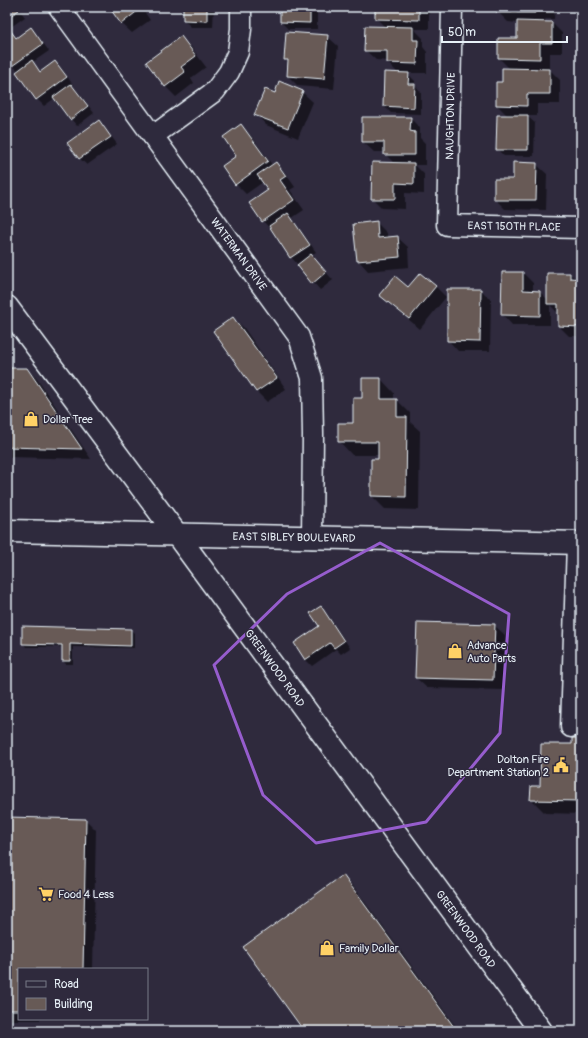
<svg xmlns="http://www.w3.org/2000/svg" width="588" height="1038" viewBox="0 0 588 1038" font-family="Pangolin,sans-serif">
<rect width="100%" height="100%" fill="#2f2a3d"/>
<filter id="ink" filterUnits="userSpaceOnUse"><feTurbulence type="fractalNoise" baseFrequency=".025" numOctaves="2"/><feDisplacementMap in="SourceGraphic" scale="8" xChannelSelector="R" yChannelSelector="G"/><feConvolveMatrix kernelMatrix="1 2 1 2 8 2 1 2 1" color-interpolation-filters="sRGB"/></filter>
<g filter="url(#ink)">
<g fill="#0007">
<polygon points="7,7 17,7 25,17 8,29 17,38 31,28 37,35 49,51 33,62 41,72 55,62 62,69 73,85 72,86 78,92 94,113 77,126 71,119 55,98 44,106 37,99 18,71 7,58"/>
<polygon points="110,7 141,7 150,20 132,33 121,23"/>
<polygon points="184,7 214,7 213,27 191,27 184,20"/>
<polygon points="281,7 317,7 317,29 288,29 281,22"/>
<polygon points="370,7 426,7 429,10 429,29 414,29 423,38 423,47 427,52 427,73 407,73 415,81 415,85 421,92 421,114 391,113 384,106 399,74 388,63 388,61 376,60 365,50 385,27 376,18 376,13"/>
<polygon points="498,7 555,7 554,19 545,19 545,23 552,23 562,33 562,53 550,53 550,70 560,80 560,104 537,104 537,116 527,116 535,123 534,156 504,156 497,149 508,116 497,105 503,83 510,69 499,58 518,39 518,23 508,22 498,12"/>
<polygon points="327,36 338,46 334,89 298,86 288,76 289,64 285,59"/>
<polygon points="181,37 191,47 206,67 191,78 194,83 176,97 165,86"/>
<polygon points="302,92 313,102 298,138 266,125 256,114 275,94"/>
<polygon points="410,118 420,128 420,138 425,143 425,165 415,165 424,174 424,194 405,193 405,209 382,208 372,198 394,163 385,154 385,152 374,152 363,142"/>
<polygon points="99,121 105,128 117,144 87,165 80,159 69,143"/>
<polygon points="241,125 251,136 273,166 276,164 286,174 295,187 290,190 304,210 292,218 316,252 311,255 333,280 320,290 291,257 273,232 263,221 269,190 263,182 246,194 236,184"/>
<polygon points="536,164 547,174 546,210 505,209 495,199 514,180"/>
<polygon points="376,222 387,233 387,238 397,237 408,247 409,267 368,271 358,260"/>
<polygon points="523,273 533,283 533,292 540,292 548,300 570,274 576,279 581,280 581,336 569,336 559,326 559,314 550,305 550,325 512,325 502,314"/>
<polygon points="435,286 446,297 420,329 391,305 381,295 408,289"/>
<polygon points="481,290 491,300 490,351 458,351 448,340"/>
<polygon points="233,318 244,328 286,389 267,402 257,392 214,331"/>
<polygon points="7,369 27,369 37,379 91,459 7,457"/>
<polygon points="381,379 394,393 394,400 397,400 410,413 410,422 420,431 419,510 385,509 372,496 379,460 379,455 352,455 339,441 354,424 363,399"/>
<polygon points="321,607 327,614 350,648 341,654 336,649 312,666 305,659 320,626"/>
<polygon points="494,625 505,635 503,690 427,688 416,678"/>
<polygon points="131,630 134,633 134,648 73,647 73,664 66,664 63,661 63,647 26,647 23,643"/>
<polygon points="581,739 581,814 545,813 531,799 573,745"/>
<polygon points="7,818 86,820 96,830 93,969 19,969 19,1019 40,1019 40,1020 7,1020"/>
<polygon points="343,876 353,886 459,1031 305,1031"/>
</g>
<g fill="#675a56" stroke="#e8f1f8">
<polygon points="7,7 16,7 19,10 7,18"/>
<polygon points="109,7 139,7 140,9 121,24"/>
<polygon points="183,7 207,7 207,21 183,20"/>
<polygon points="280,7 310,7 310,23 280,22"/>
<polygon points="375,7 419,7 419,20 375,19"/>
<polygon points="497,7 545,7 544,9 535,9 535,13 497,13"/>
<polygon points="517,21 552,22 552,43 540,43 540,59 498,58 498,38 517,38"/>
<polygon points="365,26 413,27 413,40 418,40 417,64 387,63 387,51 364,51"/>
<polygon points="7,27 8,27 16,38 31,27 43,44 12,66 7,60"/>
<polygon points="286,32 328,35 324,79 287,76 288,60 284,60"/>
<polygon points="181,36 196,56 181,67 185,72 165,87 146,62"/>
<polygon points="32,60 40,72 55,61 67,77 36,100 16,72"/>
<polygon points="502,68 550,69 550,94 527,94 527,106 496,105 496,82 502,82"/>
<polygon points="384,72 409,73 408,84 415,84 414,108 383,106"/>
<polygon points="279,81 303,91 288,128 254,115 265,89 275,93"/>
<polygon points="71,84 88,106 70,120 53,97"/>
<polygon points="497,115 528,115 528,150 496,150"/>
<polygon points="362,117 411,117 410,131 415,132 415,155 384,155 384,142 362,142"/>
<polygon points="99,120 111,137 79,159 67,143"/>
<polygon points="241,124 268,161 235,185 222,166 236,156 223,137"/>
<polygon points="276,162 286,176 280,180 294,200 262,222 249,203 268,190 257,175"/>
<polygon points="372,162 414,163 414,184 395,183 395,199 371,199"/>
<polygon points="513,162 537,163 536,200 494,200 494,179 513,179"/>
<polygon points="288,213 310,245 290,258 269,226"/>
<polygon points="377,221 378,238 398,236 400,257 357,261 353,224"/>
<polygon points="311,254 326,272 312,284 297,265"/>
<polygon points="502,272 523,272 523,290 540,291 540,316 501,315"/>
<polygon points="420,273 436,286 409,319 379,295 395,276 408,287"/>
<polygon points="547,273 570,273 570,278 581,279 581,327 558,326 558,304 547,304"/>
<polygon points="447,289 481,289 480,342 447,341"/>
<polygon points="233,317 277,378 256,392 213,331"/>
<polygon points="7,368 27,368 82,449 7,447"/>
<polygon points="362,378 381,378 381,399 397,399 397,417 407,417 406,497 371,496 371,459 378,459 378,442 338,442 338,423 353,423 353,398 362,398"/>
<polygon points="321,606 344,641 334,648 330,643 305,660 294,643 319,626 310,613"/>
<polygon points="417,622 495,624 493,680 415,678"/>
<polygon points="22,626 131,629 131,646 70,644 70,661 62,661 62,645 22,644"/>
<polygon points="572,738 581,738 581,801 530,800 531,786 540,786 541,744 572,744"/>
<polygon points="7,817 86,819 83,969 19,969 19,1010 7,1010"/>
<polygon points="343,875 457,1031 304,1031 243,947"/>
</g>
<g fill="none" stroke-linecap="round" stroke-linejoin="round">
<g stroke="#e8f1f8" stroke-width="23">
<g id="minor">
<polyline points="59,7 299,337 312,378 313,435 312,538"/>
<polyline points="452,7 447,225 581,228"/>
<polyline points="153,136 215,91 229,72 238,52 241,29 241,7"/>
<polyline points="571,727 577,543"/>
</g>
</g>
<g stroke="#e8f1f8" stroke-width="25">
<polyline id="tertiary" points="7,307 177,535 541,1031"/>
</g>
<g stroke="#e8f1f8" stroke-width="25">
<polyline id="primary" points="7,531 581,543"/>
</g>
<use href="#minor" stroke="#2f2a3d" stroke-width="20"/>
<use href="#tertiary" stroke="#2f2a3d" stroke-width="22"/>
<use href="#primary" stroke="#2f2a3d" stroke-width="22"/>
</g>
</g>
<path fill="none" stroke="#965dcd" stroke-width="3" stroke-linejoin="round" d="M 380,543 L 509,614 L 500,733 L 426,822 L 316,843 L 263,795 L 214,665 L 287,594 Z"/>
<defs>
<g id="shop-bare" transform="scale(1.2)"><path d="M-5-2.5h2.3a2.7 3.5 0 0 1 5.4 0H5L5.5 6h-11ZM-1.5-2.5h3a1.5 2.3 0 0 0-3 0Z" fill="#ffd166" stroke="#2f2a3d" stroke-width="2.5" paint-order="stroke"/></g>
<g id="civic-bare" transform="scale(1.2)"><path d="M-.6-6.5H3V-4.5H.6V-3L4-1V1h2V6H-6V1h2V-1L-.6-3ZM-1.2 2.5V6h2.4V2.5Z" fill="#ffd166" stroke="#2f2a3d" stroke-width="2.5" paint-order="stroke"/></g>
<g id="supermarket-bare" transform="scale(1.2)"><path d="M-6-5.5h2.5l.6 2H6L4.5 2H-2.5L-4.4-4H-6ZM-1.5 3.2a1.3 1.3 0 1 0 .1 0ZM3 3.2a1.3 1.3 0 1 0 .1 0Z" fill="#ffd166" stroke="#2f2a3d" stroke-width="2.5" paint-order="stroke"/></g>
</defs>
<g fill-rule="evenodd">
<use href="#shop-bare" x="31" y="419"/>
<use href="#shop-bare" x="455" y="651"/>
<use href="#civic-bare" x="561" y="765"/>
<use href="#supermarket-bare" x="46" y="894"/>
<use href="#shop-bare" x="327" y="948"/>
</g>
<g text-anchor="middle" stroke-width="3" stroke-linejoin="round" paint-order="stroke">
<g font-size="11" fill="#e8f1f8" stroke="#2f2a3d">
<text transform="translate(450 116) rotate(-89)" y="4">NAUGHTON DRIVE</text>
<text transform="translate(514 226) rotate(1)" y="4">EAST 150TH PLACE</text>
<text transform="translate(239 254) rotate(54)" y="4">WATERMAN DRIVE</text>
<text transform="translate(294 537) rotate(1)" y="4">EAST SIBLEY BOULEVARD</text>
<text transform="translate(275 668) rotate(54)" y="4">GREENWOOD ROAD</text>
<text transform="translate(466 929) rotate(54)" y="4">GREENWOOD ROAD</text>
</g>
<g font-size="11" fill="#e8f1f8" stroke="#2f2a3d" text-anchor="start">
<text x="43" y="423">Dollar Tree</text>
<text x="467" y="649">Advance<tspan x="467" dy="13">Auto Parts</tspan></text>
<text x="549" y="763" text-anchor="end">Dolton Fire<tspan x="549" dy="13">Department Station 2</tspan></text>
<text x="58" y="898">Food 4 Less</text>
<text x="339" y="952">Family Dollar</text>
</g>
</g>
<rect width="588" height="1038" fill="none" stroke="#2f2a3d" stroke-width="24"/>
<rect x="12" y="12" width="564" height="1014" fill="none" stroke="#e8f1f8" stroke-width="1.5" filter="url(#ink)"/>
<rect x="18" y="968" width="130" height="52" fill="#2f2a3d" stroke="#797a88"/>
<rect x="26" y="981" width="20" height="6" fill="#2f2a3d" stroke="#797a88"/>
<text x="54" y="988" font-size="12" fill="#e8f1f8">Road</text>
<rect x="26" y="998" width="20" height="12" fill="#675a56" stroke="#797a88"/>
<text x="54" y="1008" font-size="12" fill="#e8f1f8">Building</text>
<path d="M442 36v6h125v-6" fill="none" stroke="#e8f1f8" stroke-width="2"/>
<text x="448" y="36" font-size="12" fill="#e8f1f8" stroke="#2f2a3d" stroke-width="3" paint-order="stroke">50 m</text>
</svg>
